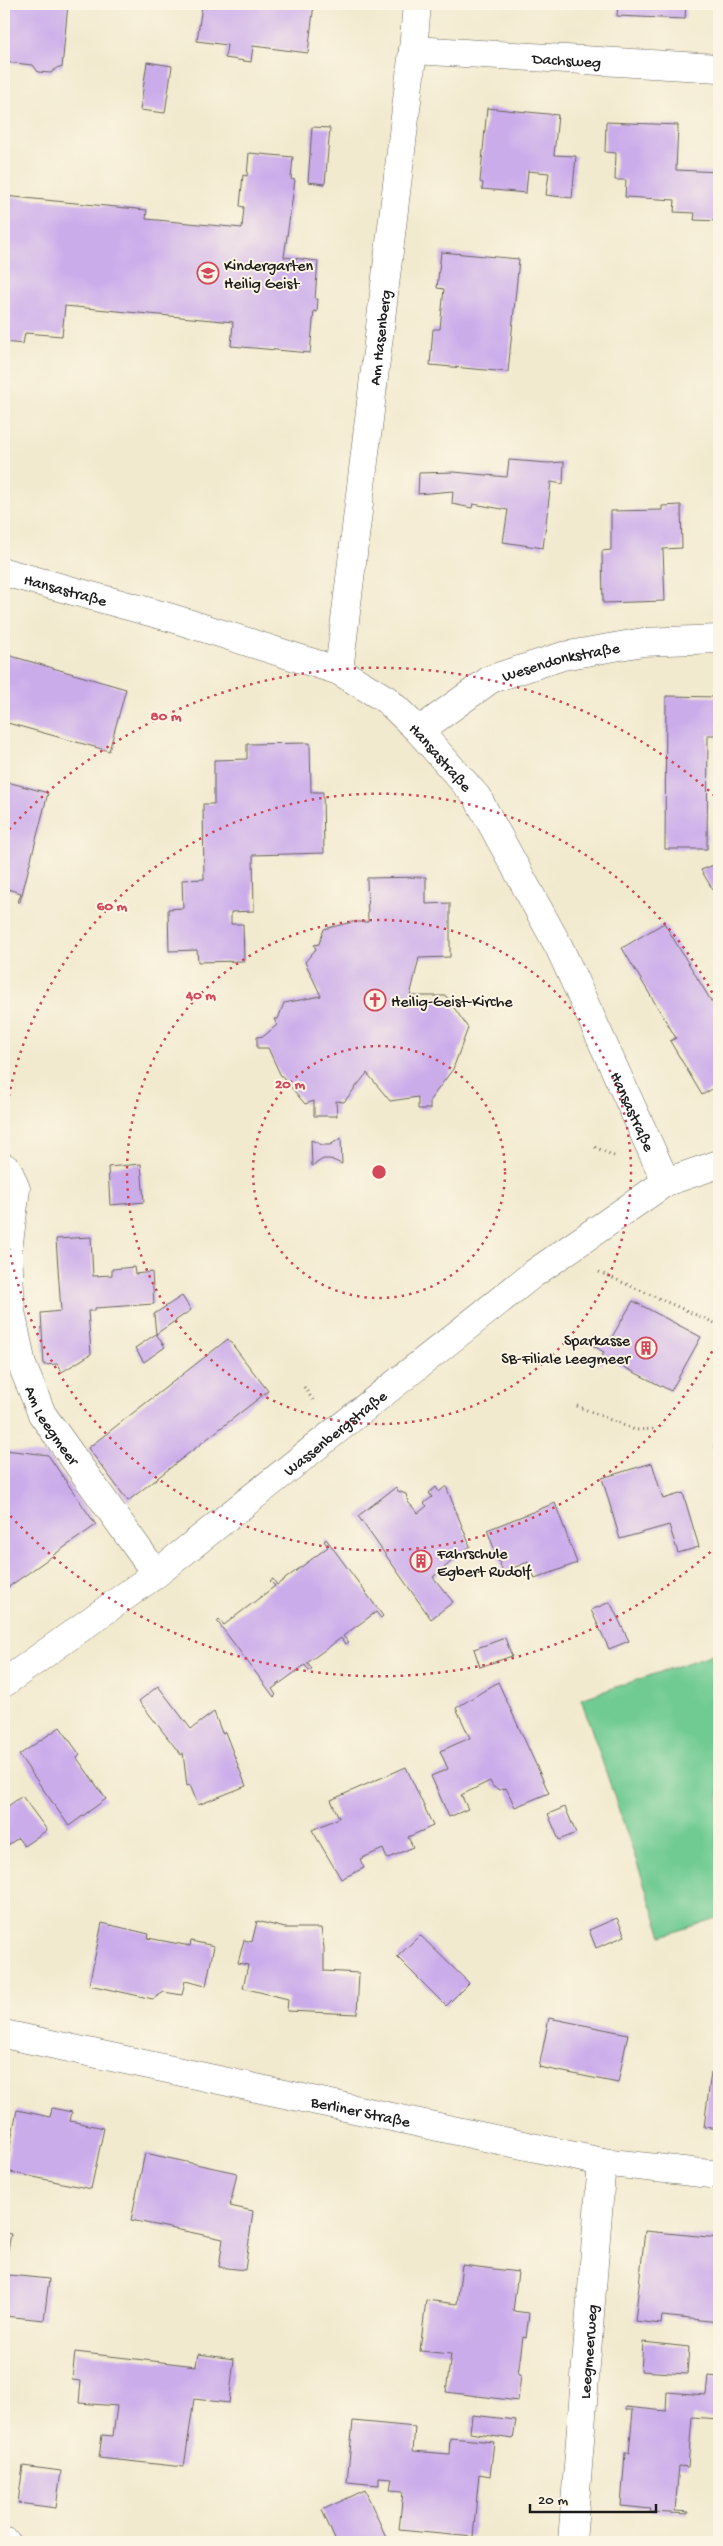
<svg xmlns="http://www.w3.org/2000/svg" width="723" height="2546" viewBox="0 0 723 2546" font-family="'Gochi Hand',sans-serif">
<rect width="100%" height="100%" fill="#fcf5e5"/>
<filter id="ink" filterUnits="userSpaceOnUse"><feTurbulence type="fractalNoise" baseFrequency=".02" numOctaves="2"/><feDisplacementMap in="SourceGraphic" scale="10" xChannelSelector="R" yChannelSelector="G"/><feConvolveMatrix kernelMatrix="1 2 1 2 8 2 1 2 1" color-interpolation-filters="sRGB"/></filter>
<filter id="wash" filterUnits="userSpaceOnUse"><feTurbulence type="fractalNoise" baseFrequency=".0096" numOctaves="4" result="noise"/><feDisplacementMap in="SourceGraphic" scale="20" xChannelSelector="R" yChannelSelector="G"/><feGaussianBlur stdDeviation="1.12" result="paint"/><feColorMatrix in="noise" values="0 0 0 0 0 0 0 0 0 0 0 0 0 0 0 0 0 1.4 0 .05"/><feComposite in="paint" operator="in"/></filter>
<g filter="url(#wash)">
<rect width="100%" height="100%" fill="#f2eacf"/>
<polygon fill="#70cb92" stroke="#467457" points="713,1654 719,1673 719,1917 662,1936 581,1699"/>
<g id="blocks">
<g fill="#cbaceb">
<polygon points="4,4 68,4 62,68 58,67 51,73 38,72 33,65 4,62"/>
<polygon points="215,4 314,4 308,53 253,46 251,62 225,58 227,45 197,41 202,5 215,7"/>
<polygon points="618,4 686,4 685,19 617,16"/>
<polygon points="147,62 172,66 165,113 140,110"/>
<polygon points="487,108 558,115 554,155 576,156 572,198 546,195 549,173 528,171 526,193 482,189 483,183 480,182"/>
<polygon points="606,122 678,125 676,170 719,172 719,221 694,220 695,213 674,212 675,200 625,197 626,180 615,180 616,153 605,152"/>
<polygon points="312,127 330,128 325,184 308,182"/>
<polygon points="249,153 293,157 291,179 295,180 284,257 318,261 315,299 318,299 317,312 314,311 310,353 231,346 233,322 65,306 62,336 25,333 23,344 4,342 4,196 147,210 146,219 242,228 244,207 240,206 243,175 247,176"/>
<polygon points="441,252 519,259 508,372 430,365 433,329 440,329 444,289 437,288"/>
<polygon points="509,460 548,463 564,462 563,484 551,482 543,548 503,542 508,510 473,504 472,508 452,504 453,491 418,494 419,473 454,472 507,477"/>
<polygon points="681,505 682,548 663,549 665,601 603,603 602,551 611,550 611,511 662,510 662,506"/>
<polygon points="4,654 126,689 109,751 4,722"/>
<polygon points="666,696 719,697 719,735 708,735 707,849 665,849"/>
<polygon points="310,743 311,792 323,792 324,853 253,855 254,911 231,912 231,924 243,924 244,961 198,962 197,950 169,951 168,909 183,908 182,880 204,879 203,804 214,804 214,760 247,759 247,744"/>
<polygon points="4,781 48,793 20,902 18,902 21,893 4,888"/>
<polygon points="719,863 719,900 701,870"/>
<polygon points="426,877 426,904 450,903 450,957 419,958 410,996 446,996 468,1028 453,1069 430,1100 430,1109 418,1109 418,1097 390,1101 367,1073 344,1102 336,1101 337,1116 314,1116 314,1101 305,1104 280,1074 268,1048 257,1048 257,1037 264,1036 277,1025 274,1019 278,1019 284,1003 321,996 305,962 316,949 314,945 319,944 324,929 352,922 368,922 367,878"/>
<polygon points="664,923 716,1009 719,1007 719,1085 702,1095 670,1041 676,1038 622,948"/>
<polygon points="341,1138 342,1164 330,1159 323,1159 312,1166 311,1140 322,1145 330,1145"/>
<polygon points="141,1164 144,1202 110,1205 108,1167"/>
<polygon points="91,1237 93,1276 112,1275 112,1269 134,1267 135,1274 152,1272 154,1304 95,1308 95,1311 88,1311 91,1354 62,1372 57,1364 44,1365 41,1313 61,1311 56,1239"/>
<polygon points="182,1296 191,1310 156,1334 165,1347 144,1362 135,1348 156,1334 154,1314"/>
<polygon points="633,1301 701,1337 671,1391 604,1357 602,1365 599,1363 604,1352 590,1344 595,1335 609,1342"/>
<polygon points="228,1339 268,1391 128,1501 88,1448"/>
<polygon points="4,1432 7,1432 5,1450 48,1455 96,1525 7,1588 4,1584"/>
<polygon points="719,1442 719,1461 714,1444"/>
<polygon points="652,1463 663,1499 683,1493 699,1547 678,1553 669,1525 620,1539 602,1478"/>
<polygon points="446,1486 470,1546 433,1577 453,1602 431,1619 358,1516 396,1487 398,1491 406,1494 408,1502 418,1513 427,1506 424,1503 432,1497 429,1493 436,1487 439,1492"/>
<polygon points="555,1503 577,1563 535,1579 528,1562 503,1572 487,1530"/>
<polygon points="326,1539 383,1616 381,1618 376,1612 343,1636 348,1642 345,1644 341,1638 307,1663 312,1669 309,1671 305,1665 272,1689 276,1695 274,1697 217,1621 219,1619 224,1625 275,1586 270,1581 273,1579 277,1585 328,1547 324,1541"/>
<polygon points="610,1602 629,1641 609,1649 591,1610"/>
<polygon points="505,1638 512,1656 480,1667 474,1649"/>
<polygon points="498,1682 549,1793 515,1807 506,1788 500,1790 493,1787 490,1781 461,1795 468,1809 449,1817 431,1776 448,1769 440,1751 470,1738 456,1708"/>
<polygon points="158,1686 191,1729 214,1712 222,1733 225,1732 246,1786 198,1805 190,1785 187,1786 183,1753 181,1755 139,1701"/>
<polygon points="60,1727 80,1755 77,1758 106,1799 69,1826 19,1755"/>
<polygon points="406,1767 433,1826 408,1837 413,1847 387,1859 383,1849 360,1859 364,1868 341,1879 312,1830 339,1818 331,1800"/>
<polygon points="22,1796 47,1830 24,1846 18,1838 4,1848 4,1809"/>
<polygon points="565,1807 576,1833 559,1840 548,1814"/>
<polygon points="617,1918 625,1936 596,1948 589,1930"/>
<polygon points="257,1921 285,1928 321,1928 324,1948 324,1971 359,1973 357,2014 287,2011 288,1999 243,1988 248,1965 238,1963 244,1940 252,1942"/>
<polygon points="102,1923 149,1934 148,1938 190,1946 191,1941 214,1946 206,1986 185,1981 182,1995 164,1992 153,1999 89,1985"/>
<polygon points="420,1935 469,1983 446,2006 397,1957"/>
<polygon points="549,2018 628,2034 618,2083 539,2067"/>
<polygon points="711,2072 719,2074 719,2129 704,2127"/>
<polygon points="52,2108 72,2112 70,2121 104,2128 91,2189 5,2171 17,2110 50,2117"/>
<polygon points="145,2153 237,2173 230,2206 253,2211 245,2270 219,2267 223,2239 131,2220"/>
<polygon points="645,2231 719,2238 719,2322 662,2316 661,2324 635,2321"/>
<polygon points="4,2233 11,2234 5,2265 4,2265"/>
<polygon points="462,2265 518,2272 513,2311 529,2313 526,2338 523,2337 518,2375 521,2375 518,2401 446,2392 451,2354 420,2351 426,2300 457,2304"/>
<polygon points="9,2275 49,2279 44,2320 4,2316"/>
<polygon points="643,2342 689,2347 687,2374 641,2371"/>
<polygon points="75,2352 196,2366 198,2354 234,2359 229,2403 194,2399 184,2467 99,2458 102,2435 113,2436 117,2406 79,2403 81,2381 72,2380"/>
<polygon points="708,2376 719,2377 719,2419 692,2417 688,2467 679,2466 675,2511 688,2512 688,2514 650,2512 651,2509 621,2506 625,2453 629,2453 633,2410 626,2410 626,2407 666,2411 667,2392 706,2395"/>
<polygon points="472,2415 516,2420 513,2439 470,2433"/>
<polygon points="353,2421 415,2427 413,2451 449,2454 450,2438 494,2442 490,2476 479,2474 473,2537 399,2530 403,2491 390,2490 392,2478 379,2477 379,2485 347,2482"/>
<polygon points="23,2466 61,2471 56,2508 18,2503"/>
<polygon points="365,2490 386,2537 375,2542 336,2542 322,2510"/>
</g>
</g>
</g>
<g filter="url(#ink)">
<use href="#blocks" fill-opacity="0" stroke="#67645b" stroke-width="1"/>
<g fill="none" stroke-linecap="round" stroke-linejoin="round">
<g stroke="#67645b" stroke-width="29">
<g id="street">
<path id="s1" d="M 413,50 L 719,68"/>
<path id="s2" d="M 4,572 L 172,618 L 339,671 L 387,700 L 419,731 L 477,797 L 559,947 L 666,1182"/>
<path id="s3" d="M 339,671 L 413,50 L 417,4"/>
<path id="s4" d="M 419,731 L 491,679 L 563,656 L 643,642 L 719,639"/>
<path id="s5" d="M 4,1167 L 8,1170 L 16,1189 L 8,1250 L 11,1311 L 22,1365 L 42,1414 L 156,1574"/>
<path id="s6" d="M 4,2034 L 602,2162 L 719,2175"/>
<polyline points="4,2542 6,2542"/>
<path id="s7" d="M 572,2542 L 602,2162"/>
</g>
</g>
<g stroke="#67645b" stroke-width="29">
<g id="secondary">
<path id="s8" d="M 4,1683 L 156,1574 L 533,1274 L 666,1182 L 719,1164"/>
</g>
</g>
<g stroke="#67645b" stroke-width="3" stroke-dasharray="1 4" stroke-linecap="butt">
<polyline points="595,1147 614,1156"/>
<polyline points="599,1272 719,1325"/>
<polyline points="304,1387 315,1403"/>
<polyline points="577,1406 635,1430 655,1429"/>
</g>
<use href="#street" stroke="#fff" stroke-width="28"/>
<use href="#secondary" stroke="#fff" stroke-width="28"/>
</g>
</g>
<g fill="none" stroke="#d1495b" stroke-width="2.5" stroke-dasharray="2.5 5">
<circle cx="379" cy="1172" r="126"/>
<circle cx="379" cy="1172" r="252"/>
<path d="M719 1338A378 378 0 0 1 4 1218M4 1126A378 378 0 0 1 719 1006"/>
<path d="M716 1547A504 504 0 0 1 4 1509M4 835A504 504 0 0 1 716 797"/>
</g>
<defs>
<g id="school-ring" transform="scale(1.125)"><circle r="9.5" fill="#fcf5e5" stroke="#d1495b" stroke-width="1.5"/><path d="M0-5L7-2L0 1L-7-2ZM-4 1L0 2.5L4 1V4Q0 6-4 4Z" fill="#d1495b"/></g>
<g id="church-ring" transform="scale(1.125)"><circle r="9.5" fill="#fcf5e5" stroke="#d1495b" stroke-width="1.5"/><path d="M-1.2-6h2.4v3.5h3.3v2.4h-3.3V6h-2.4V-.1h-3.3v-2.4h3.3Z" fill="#d1495b"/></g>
<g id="building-ring" transform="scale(1.125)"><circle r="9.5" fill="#fcf5e5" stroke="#d1495b" stroke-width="1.5"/><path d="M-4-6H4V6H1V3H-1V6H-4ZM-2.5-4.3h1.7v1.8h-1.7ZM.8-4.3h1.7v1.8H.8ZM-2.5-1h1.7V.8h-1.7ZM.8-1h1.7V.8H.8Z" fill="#d1495b"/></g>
</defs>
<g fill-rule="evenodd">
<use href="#school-ring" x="208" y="273"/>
<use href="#church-ring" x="375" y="1000"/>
<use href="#building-ring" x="646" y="1348"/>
<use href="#building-ring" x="421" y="1561"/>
</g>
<g text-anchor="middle" stroke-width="4" stroke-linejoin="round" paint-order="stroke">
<g font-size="16" fill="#1c1c1c" stroke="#fcf5e5">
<text dy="6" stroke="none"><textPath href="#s1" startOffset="154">Dachsweg</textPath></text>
<text dy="6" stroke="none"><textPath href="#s3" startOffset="336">Am Hasenberg</textPath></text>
<text dy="6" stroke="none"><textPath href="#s2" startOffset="64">Hansastraße</textPath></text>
<text dy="6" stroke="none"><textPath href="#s4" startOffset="161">Wesendonkstraße</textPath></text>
<text dy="6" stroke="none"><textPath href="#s2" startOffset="484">Hansastraße</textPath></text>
<text dy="6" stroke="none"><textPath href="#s2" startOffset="889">Hansastraße</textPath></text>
<text dy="6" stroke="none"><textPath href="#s5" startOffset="271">Am Leegmeer</textPath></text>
<text dy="6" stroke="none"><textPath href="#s8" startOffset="415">Wassenbergstraße</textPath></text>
<text dy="6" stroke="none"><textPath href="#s6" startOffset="365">Berliner Straße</textPath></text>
<text dy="6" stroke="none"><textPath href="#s7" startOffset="191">Leegmeerweg</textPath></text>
</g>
<g font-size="16" fill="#1c1c1c" stroke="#fcf5e5" text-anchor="start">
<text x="224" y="270">Kindergarten<tspan x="224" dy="18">Heilig Geist</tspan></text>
<text x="391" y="1006">Heilig-Geist-Kirche</text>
<text x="630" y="1345" text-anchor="end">Sparkasse<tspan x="630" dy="18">SB-Filiale Leegmeer</tspan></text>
<text x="437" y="1558">Fahrschule<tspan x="437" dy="18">Egbert Rudolf</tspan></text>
</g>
</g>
<circle cx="379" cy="1172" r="8" fill="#d1495b" stroke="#fcf5e5" stroke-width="2.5"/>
<g font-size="15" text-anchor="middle" font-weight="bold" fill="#d1495b" stroke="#fcf5e5" stroke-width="4" stroke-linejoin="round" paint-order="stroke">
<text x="166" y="720">80 m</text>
<text x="112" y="910">60 m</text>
<text x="201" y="999">40 m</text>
<text x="290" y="1088">20 m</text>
</g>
<rect width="723" height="2546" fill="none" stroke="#fcf5e5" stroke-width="20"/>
<path d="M530 2504v8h126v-8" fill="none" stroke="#1c1c1c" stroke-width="2.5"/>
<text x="538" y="2504" font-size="15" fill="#1c1c1c" stroke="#fcf5e5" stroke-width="4" paint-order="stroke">20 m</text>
</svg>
